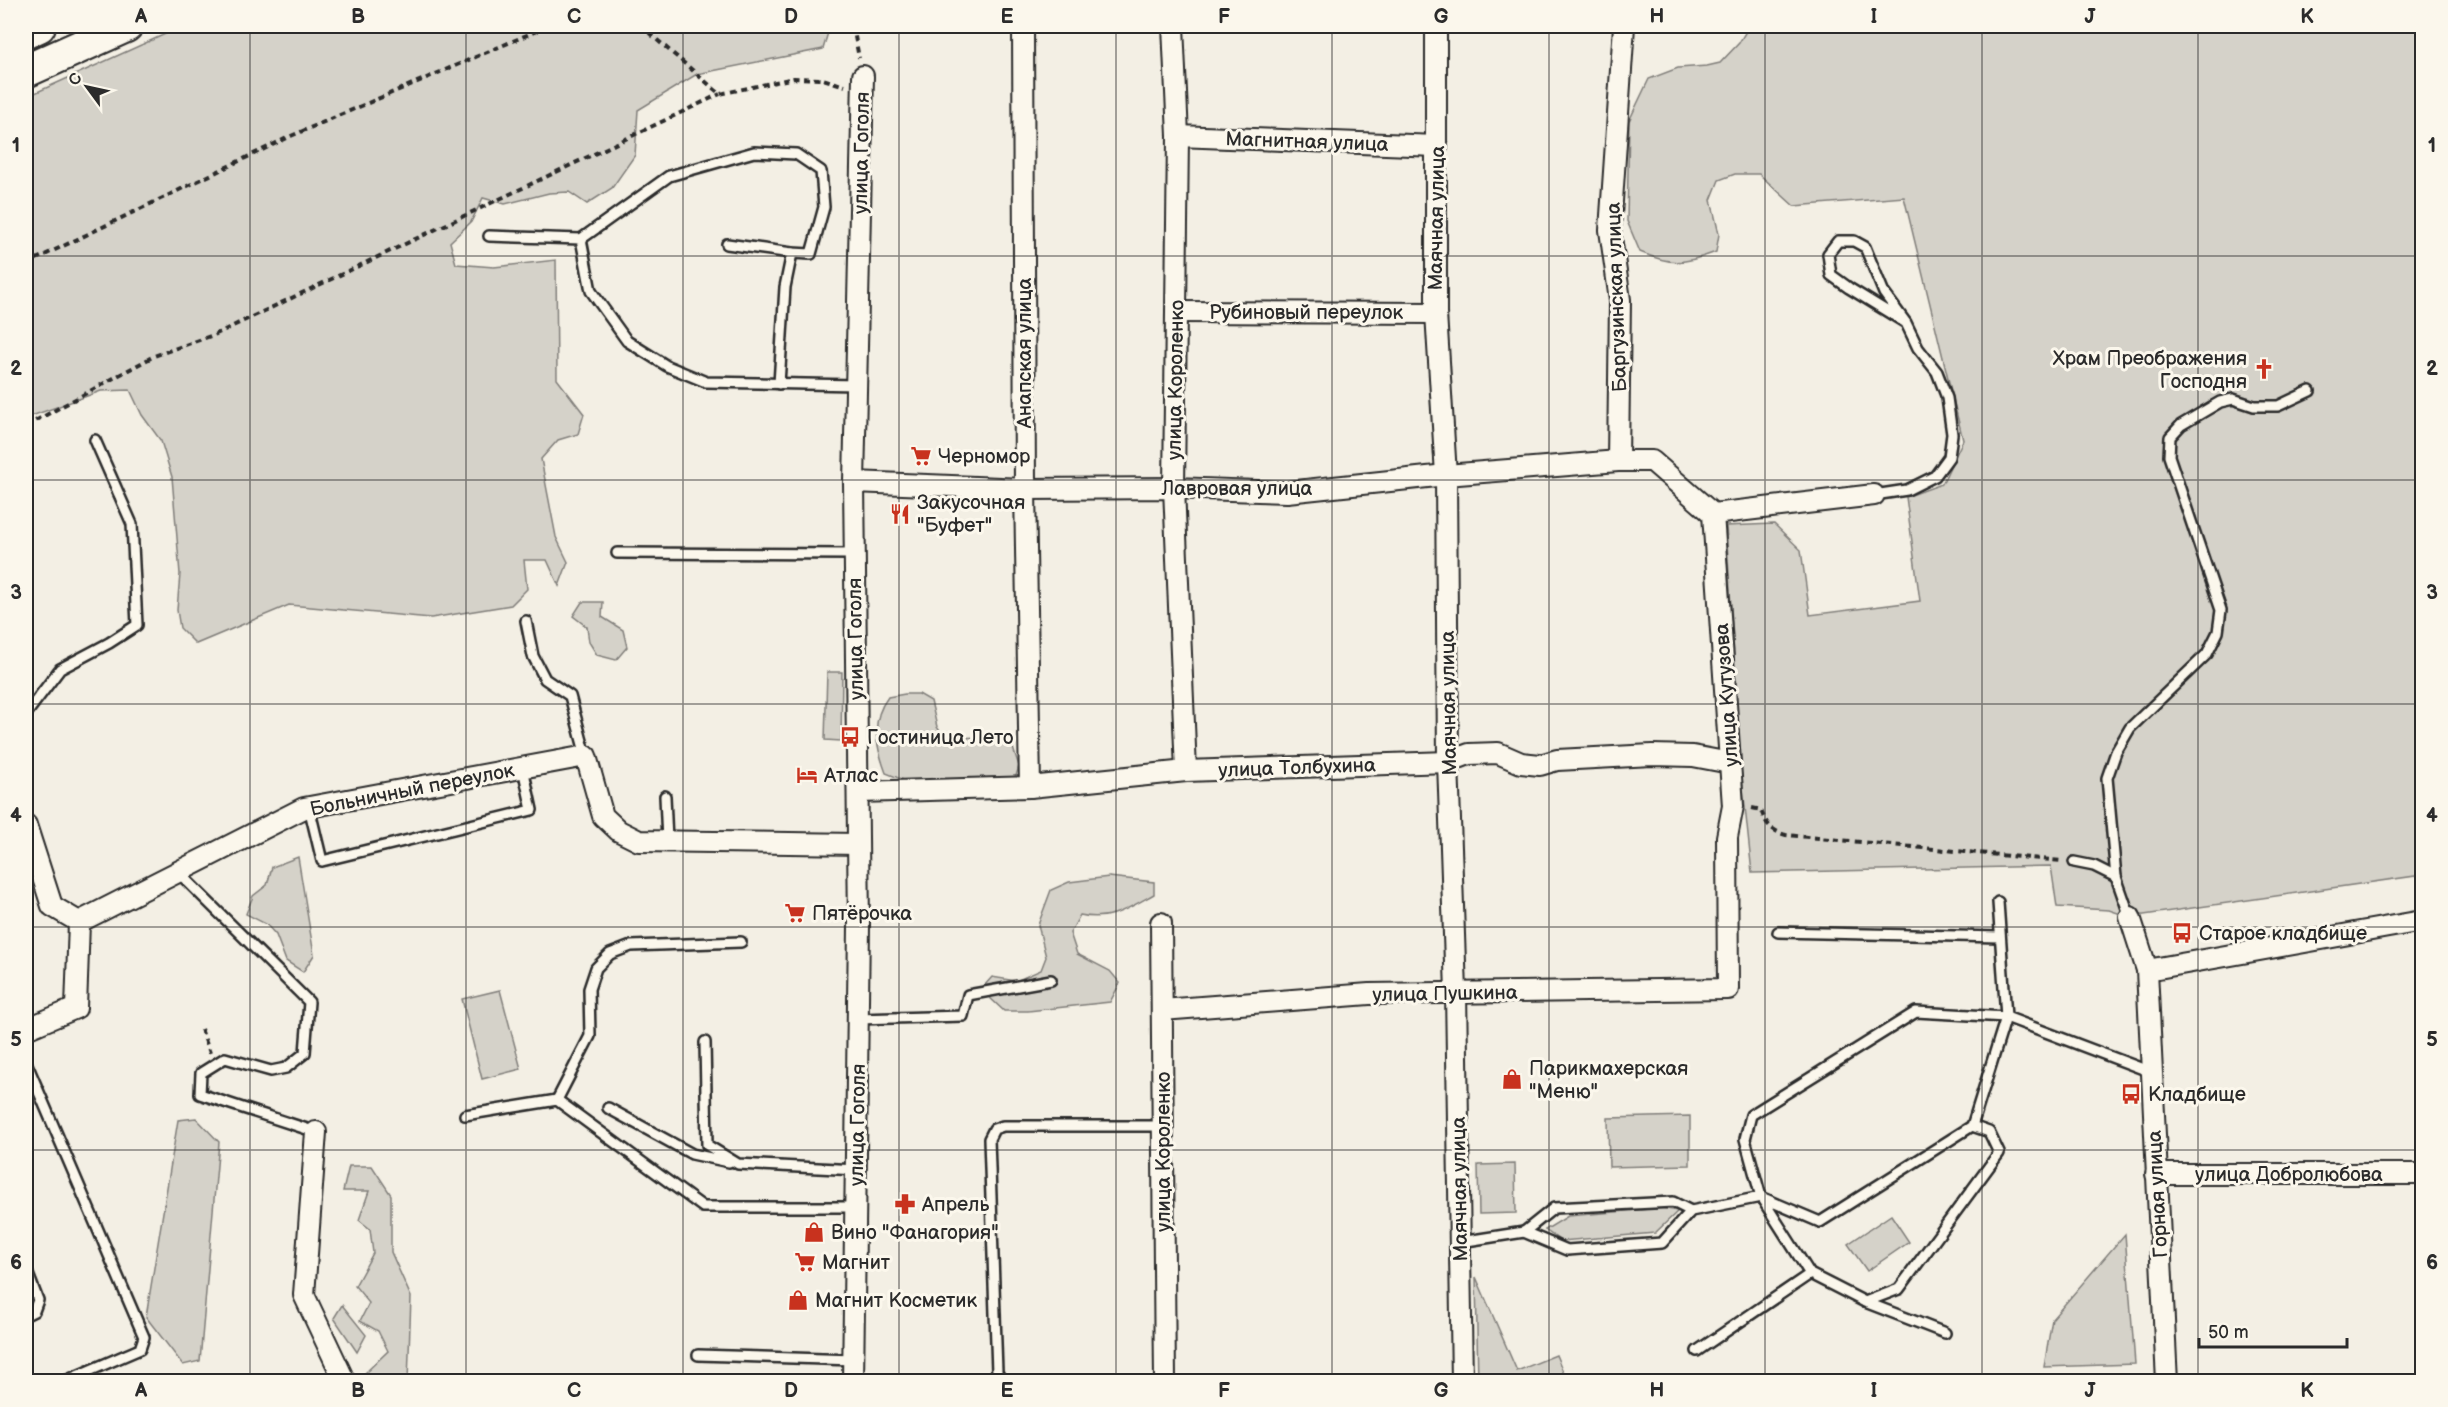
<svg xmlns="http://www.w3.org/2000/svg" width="2448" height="1407" viewBox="0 0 2448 1407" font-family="'Balsamiq Sans',sans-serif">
<rect width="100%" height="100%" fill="#f3efe4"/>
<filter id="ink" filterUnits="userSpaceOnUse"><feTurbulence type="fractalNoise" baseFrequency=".0167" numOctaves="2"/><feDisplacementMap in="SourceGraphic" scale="12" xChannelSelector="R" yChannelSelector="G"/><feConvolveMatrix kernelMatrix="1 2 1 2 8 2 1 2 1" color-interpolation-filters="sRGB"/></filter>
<g filter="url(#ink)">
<g fill="#d5d2c9" stroke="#807e7a" stroke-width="1.5">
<polygon points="183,26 830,26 823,49 697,74 638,110 635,155 612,188 587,204 569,192 549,193 505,204 483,198 471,222 450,242 456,264 494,267 556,260 557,379 584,414 578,434 558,440 541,459 556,537 568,562 559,586 547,560 524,560 527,589 511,605 431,618 289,605 196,644 180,628 177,610 180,574 172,477 161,441 142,415 130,390 101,391 26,418 26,97"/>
<path d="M 1749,26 L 2422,26 L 2422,875 L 2130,917 L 2109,910 L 2057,907 L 2051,866 L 1752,873 L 1741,769 L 1726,526 L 1774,524 L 1801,550 L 1810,615 L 1920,601 L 1906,497 L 1942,484 L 1963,440 L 1904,197 L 1794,206 L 1759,174 L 1735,174 L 1719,180 L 1711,200 L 1719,234 L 1716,252 C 1683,264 1673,266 1640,252 L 1627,221 L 1629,121 L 1649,79 L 1678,68 L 1707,66 L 1720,63 L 1739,43 Z"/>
<polygon points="582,602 603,602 602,617 623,630 627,647 616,660 597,655 589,642 587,627 573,616"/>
<polygon points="827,672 842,672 841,741 825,740"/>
<path d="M 905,694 L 919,694 L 931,701 L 937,727 L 944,737 C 967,739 989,734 1011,742 L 1019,766 L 1016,776 L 994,782 L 973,778 L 911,783 L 886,773 C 876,746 870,721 888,697 Z"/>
<polygon points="298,857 314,955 303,972 286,961 276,935 266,924 246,914 253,896 267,885 272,867"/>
<path d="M 1109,877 L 1154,882 L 1154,894 C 1129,908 1110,922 1080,915 L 1070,933 L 1077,954 L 1110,971 L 1120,983 L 1110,1002 L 1028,1011 L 1004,1011 L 987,995 L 984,986 L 992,977 L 1016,981 L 1041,970 L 1046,957 L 1038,925 L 1051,890 L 1069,882 Z"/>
<polygon points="500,990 521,1069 482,1079 462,999"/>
<polygon points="1690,1116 1690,1165 1609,1167 1608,1118"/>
<polygon points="196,1118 219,1142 200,1361 183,1365 146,1317 178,1120"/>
<polygon points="1515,1164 1516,1213 1479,1214 1478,1165"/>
<polygon points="349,1166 372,1166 391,1195 391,1252 411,1297 408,1381 370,1381 364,1374 388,1351 378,1331 360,1321 369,1303 355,1286 373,1253 370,1229 359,1220 369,1191 343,1191"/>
<polygon points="1661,1208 1678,1211 1655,1233 1561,1241 1545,1230 1568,1216"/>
<polygon points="1891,1215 1909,1242 1867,1271 1848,1244"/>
<polygon points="2125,1234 2135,1364 2044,1367 2052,1319"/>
<polygon points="1476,1277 1517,1371 1556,1355 1567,1381 1478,1381"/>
<polygon points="342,1305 366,1335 357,1352 334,1318"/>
</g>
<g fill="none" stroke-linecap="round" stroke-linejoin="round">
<g stroke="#2b2b2b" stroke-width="14">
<g id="service">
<polyline points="489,236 581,239 591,291 627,341 667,366 706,382 856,385"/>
<polyline points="581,239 669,176 754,152 796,154 821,171 824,207 811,254 792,253"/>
<polyline points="727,244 792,253 785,287 779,384"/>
<polyline points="1874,495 1907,490 1935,476 1949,457 1952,434 1947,398 1937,372 1918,348 1906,323 1884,293 1865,247 1854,241 1838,241 1828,254 1831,275 1849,288 1906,323"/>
<polyline points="617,553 854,554"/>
<polyline points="526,621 533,656 545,679 570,696 586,756"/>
<polyline points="26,714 60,669 109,643 137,625 132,524 95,440"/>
<polyline points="665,796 667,841"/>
<polyline points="309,807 322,861 532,810 523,768"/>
<polyline points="2074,862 2094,866 2116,877 2130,917"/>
<polyline points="177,871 309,1002 305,1053 286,1068 271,1071 225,1058 201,1073 200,1094 316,1132"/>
<polyline points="2116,877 2107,778 2116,752 2130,728 2207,654 2218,632 2221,610 2169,456 2170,437 2181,425 2220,402 2233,399 2254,406 2278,406 2310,391"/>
<polyline points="1778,932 2000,937"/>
<polyline points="858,1019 963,1016 968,995 1051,980"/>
<polyline points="705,1042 707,1145 738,1164 857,1170"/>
<polyline points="26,1062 144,1337 140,1349 63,1382"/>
<polyline points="557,1100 590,1036 589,989 596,968 610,954 631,946 741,942"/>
<polyline points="608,1108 692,1154 729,1162"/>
<polyline points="465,1115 557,1100 703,1207 856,1207"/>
<polyline points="1761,1197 1820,1222 1972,1126"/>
<polyline points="1761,1197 1810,1274 1865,1302 1945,1333"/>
<polyline points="1524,1232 1554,1208 1673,1202 1691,1211"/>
<polyline points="1460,1242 1524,1232 1567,1250 1662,1243 1691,1211 1761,1197 1745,1139 1751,1115 1916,1012 2006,1017 2151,1072"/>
<polyline points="26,1269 38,1300 34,1311 26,1315"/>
<polyline points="1865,1302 1899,1289 1999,1153 1989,1132 1972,1126 2006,1017 1998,902"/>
<polyline points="1697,1351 1810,1274"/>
<polyline points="698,1355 854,1360"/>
<polyline points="1002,1382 997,1372 989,1139 994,1129 1003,1126 1163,1126"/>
</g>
</g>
<g stroke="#2b2b2b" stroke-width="24">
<g id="minor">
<polyline points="1023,26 1025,489 1030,787"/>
<polyline points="1173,26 1178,136 1174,488 1186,771"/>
<polyline points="1436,26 1436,313 1446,475 1448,762 1456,992 1462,1382"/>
<polyline points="1178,136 1437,146"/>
<polyline points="1176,312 1436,313"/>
<polyline points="1618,461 1620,300 1610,230 1624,26"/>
<polyline points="854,482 1025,489 1174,488 1287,492 1446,475 1618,461 1652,461 1713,514 1733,806 1727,837 1728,989 1369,994 1162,1010"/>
<polyline points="1713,514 1874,495"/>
<polyline points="859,792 1030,787 1186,771 1448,762 1469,754 1498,753 1521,763 1540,765 1557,760 1652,755 1693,756 1730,763"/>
<polyline points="26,825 52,906 79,922"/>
<polyline points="2130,917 2147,970 2167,1382"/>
<polyline points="79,922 304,808 586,756 603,816 619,831 639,841 858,844"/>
<polyline points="1161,923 1165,1382"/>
<polyline points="2147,970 2422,921"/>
<polyline points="26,1029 76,1008 79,922"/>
<polyline points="316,1132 304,1295 345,1382"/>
<polyline points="2156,1174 2422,1174"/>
<polyline points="853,1382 859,926 854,482 863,76"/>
</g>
</g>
<g stroke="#2b2b2b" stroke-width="36">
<g id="trunk">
<polyline points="26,32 39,26"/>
<polyline points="26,71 126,26"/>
</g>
</g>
<g stroke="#2b2b2b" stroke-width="4" stroke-dasharray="6 4.5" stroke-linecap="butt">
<polyline points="641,26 720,94 794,78 823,79 845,86"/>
<polyline points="853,26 859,58"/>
<polyline points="26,264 291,136 548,26"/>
<polyline points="26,426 154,356 216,334 720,94"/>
<path d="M 1752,808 L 1761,810 C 1766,825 1772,831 1786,835 L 2062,861"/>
<polyline points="201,1029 210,1053"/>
</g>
<use href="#service" stroke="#fbf7ec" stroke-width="9"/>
<use href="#minor" stroke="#fbf7ec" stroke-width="20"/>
<use href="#trunk" stroke="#fbf7ec" stroke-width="32"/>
</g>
</g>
<path fill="none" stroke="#2b2b2b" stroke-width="1.5" stroke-opacity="0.55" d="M 250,26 L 250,1382M 466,26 L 466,1382M 683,26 L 683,1382M 899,26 L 899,1382M 1116,26 L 1116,1382M 1332,26 L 1332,1382M 1549,26 L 1549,1382M 1765,26 L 1765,1382M 1982,26 L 1982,1382M 2198,26 L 2198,1382M 26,256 L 2422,256M 26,480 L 2422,480M 26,704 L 2422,704M 26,927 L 2422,927M 26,1150 L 2422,1150"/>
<defs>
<g id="church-bare" transform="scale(1.62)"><path d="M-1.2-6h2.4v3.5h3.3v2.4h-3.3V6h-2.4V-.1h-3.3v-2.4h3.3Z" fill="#c8321e" stroke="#fbf7ec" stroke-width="2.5" paint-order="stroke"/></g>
<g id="supermarket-bare" transform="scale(1.62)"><path d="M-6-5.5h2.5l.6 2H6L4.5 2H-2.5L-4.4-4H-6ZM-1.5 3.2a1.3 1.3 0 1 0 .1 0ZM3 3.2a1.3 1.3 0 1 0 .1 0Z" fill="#c8321e" stroke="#fbf7ec" stroke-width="2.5" paint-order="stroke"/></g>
<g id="restaurant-bare" transform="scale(1.62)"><path d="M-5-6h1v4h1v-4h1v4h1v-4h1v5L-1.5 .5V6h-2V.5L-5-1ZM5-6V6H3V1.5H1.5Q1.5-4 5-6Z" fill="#c8321e" stroke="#fbf7ec" stroke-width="2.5" paint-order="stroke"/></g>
<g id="bus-bare" transform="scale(1.62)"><path d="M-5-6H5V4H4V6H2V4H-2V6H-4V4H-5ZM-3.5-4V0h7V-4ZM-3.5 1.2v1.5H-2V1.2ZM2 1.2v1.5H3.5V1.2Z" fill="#c8321e" stroke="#fbf7ec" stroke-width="2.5" paint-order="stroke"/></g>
<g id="hotel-bare" transform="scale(1.62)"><path d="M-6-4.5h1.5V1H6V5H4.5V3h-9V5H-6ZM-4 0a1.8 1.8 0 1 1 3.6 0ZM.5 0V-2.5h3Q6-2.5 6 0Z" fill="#c8321e" stroke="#fbf7ec" stroke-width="2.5" paint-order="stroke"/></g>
<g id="shop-bare" transform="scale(1.62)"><path d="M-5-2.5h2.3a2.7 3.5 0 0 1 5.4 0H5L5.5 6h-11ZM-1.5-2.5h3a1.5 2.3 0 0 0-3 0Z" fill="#c8321e" stroke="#fbf7ec" stroke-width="2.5" paint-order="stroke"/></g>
<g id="pharmacy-bare" transform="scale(1.62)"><path d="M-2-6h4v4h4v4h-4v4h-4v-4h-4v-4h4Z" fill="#c8321e" stroke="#fbf7ec" stroke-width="2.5" paint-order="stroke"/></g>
</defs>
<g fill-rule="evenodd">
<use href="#church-bare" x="2264" y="369"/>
<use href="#supermarket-bare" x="921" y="456"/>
<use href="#restaurant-bare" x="900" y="514"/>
<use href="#bus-bare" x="850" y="737"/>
<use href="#hotel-bare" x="807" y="775"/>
<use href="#supermarket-bare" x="795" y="913"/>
<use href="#bus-bare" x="2182" y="933"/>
<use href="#shop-bare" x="1512" y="1079"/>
<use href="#bus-bare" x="2131" y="1094"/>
<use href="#pharmacy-bare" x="905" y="1204"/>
<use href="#shop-bare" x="814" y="1232"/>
<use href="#supermarket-bare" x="805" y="1262"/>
<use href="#shop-bare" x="798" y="1300"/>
</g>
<g text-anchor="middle" stroke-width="6" stroke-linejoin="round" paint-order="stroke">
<g font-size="20" fill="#2b2b2b" stroke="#fbf7ec">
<text transform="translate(1307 141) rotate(2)" y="7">Магнитная улица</text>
<text transform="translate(861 153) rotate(-89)" y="7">улица Гоголя</text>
<text transform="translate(1436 218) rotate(-89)" y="7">Маячная улица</text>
<text transform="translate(1616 297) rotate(-92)" y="7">Баргузинская улица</text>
<text x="1306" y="319">Рубиновый переулок</text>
<text transform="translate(1024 353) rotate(-90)" y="7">Анапская улица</text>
<text transform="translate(1175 380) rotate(-89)" y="7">улица Короленко</text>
<text x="1237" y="495">Лавровая улица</text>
<text transform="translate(855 639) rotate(-91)" y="7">улица Гоголя</text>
<text transform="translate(1726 695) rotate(-94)" y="7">улица Кутузова</text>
<text transform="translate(1448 703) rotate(-91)" y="7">Маячная улица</text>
<text transform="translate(1297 767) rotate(-2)" y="7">улица Толбухина</text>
<text transform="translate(412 789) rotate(-11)" y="7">Больничный переулок</text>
<text transform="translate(1445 993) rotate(-1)" y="7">улица Пушкина</text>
<text transform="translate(857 1125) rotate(-89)" y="7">улица Гоголя</text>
<text transform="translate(1163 1152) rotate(-90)" y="7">улица Короленко</text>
<text x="2289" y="1181">улица Добролюбова</text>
<text transform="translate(1459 1189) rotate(-91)" y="7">Маячная улица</text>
<text transform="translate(2157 1194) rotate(-93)" y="7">Горная улица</text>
</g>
<g font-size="20" fill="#2b2b2b" stroke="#fbf7ec" text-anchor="start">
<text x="2247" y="365" text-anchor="end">Храм Преображения<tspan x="2247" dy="23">Господня</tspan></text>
<text x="938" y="463">Черномор</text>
<text x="917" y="509">Закусочная<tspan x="917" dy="23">"Буфет"</tspan></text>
<text x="867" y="744">Гостиница Лето</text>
<text x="824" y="782">Атлас</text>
<text x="812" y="920">Пятёрочка</text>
<text x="2199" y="940">Старое кладбище</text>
<text x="1529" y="1075">Парикмахерская<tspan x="1529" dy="23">"Меню"</tspan></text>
<text x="2148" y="1101">Кладбище</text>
<text x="922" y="1211">Апрель</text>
<text x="831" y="1239">Вино "Фанагория"</text>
<text x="822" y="1269">Магнит</text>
<text x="815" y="1307">Магнит Косметик</text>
</g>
</g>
<rect width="2448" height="1407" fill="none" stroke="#fbf7ec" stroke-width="66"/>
<g transform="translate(87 87) rotate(303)" stroke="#fbf7ec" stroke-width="4.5" paint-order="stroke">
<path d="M0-4.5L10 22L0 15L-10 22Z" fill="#2b2b2b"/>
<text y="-9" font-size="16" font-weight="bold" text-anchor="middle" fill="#2b2b2b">С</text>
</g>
<path d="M2199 1338v9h148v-9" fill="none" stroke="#2b2b2b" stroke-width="3"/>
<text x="2208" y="1338" font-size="18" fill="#2b2b2b" stroke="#fbf7ec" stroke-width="4.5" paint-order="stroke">50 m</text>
<rect x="33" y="33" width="2382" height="1341" fill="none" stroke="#2b2b2b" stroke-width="2"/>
<g font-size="20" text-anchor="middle" font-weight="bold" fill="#2b2b2b">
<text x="141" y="23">A</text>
<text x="358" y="23">B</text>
<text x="574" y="23">C</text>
<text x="791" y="23">D</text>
<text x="1007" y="23">E</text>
<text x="1224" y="23">F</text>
<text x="1441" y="23">G</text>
<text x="1657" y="23">H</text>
<text x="1874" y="23">I</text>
<text x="2090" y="23">J</text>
<text x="2307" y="23">K</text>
<text x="16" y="152">1</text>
<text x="2432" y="152">1</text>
<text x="16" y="375">2</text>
<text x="2432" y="375">2</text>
<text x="16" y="599">3</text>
<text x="2432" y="599">3</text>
<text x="16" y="822">4</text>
<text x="2432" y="822">4</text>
<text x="16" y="1046">5</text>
<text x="2432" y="1046">5</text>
<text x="16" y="1269">6</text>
<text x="2432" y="1269">6</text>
<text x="141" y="1397">A</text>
<text x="358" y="1397">B</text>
<text x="574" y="1397">C</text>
<text x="791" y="1397">D</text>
<text x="1007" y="1397">E</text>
<text x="1224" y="1397">F</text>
<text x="1441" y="1397">G</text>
<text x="1657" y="1397">H</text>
<text x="1874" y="1397">I</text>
<text x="2090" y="1397">J</text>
<text x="2307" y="1397">K</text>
</g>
</svg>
